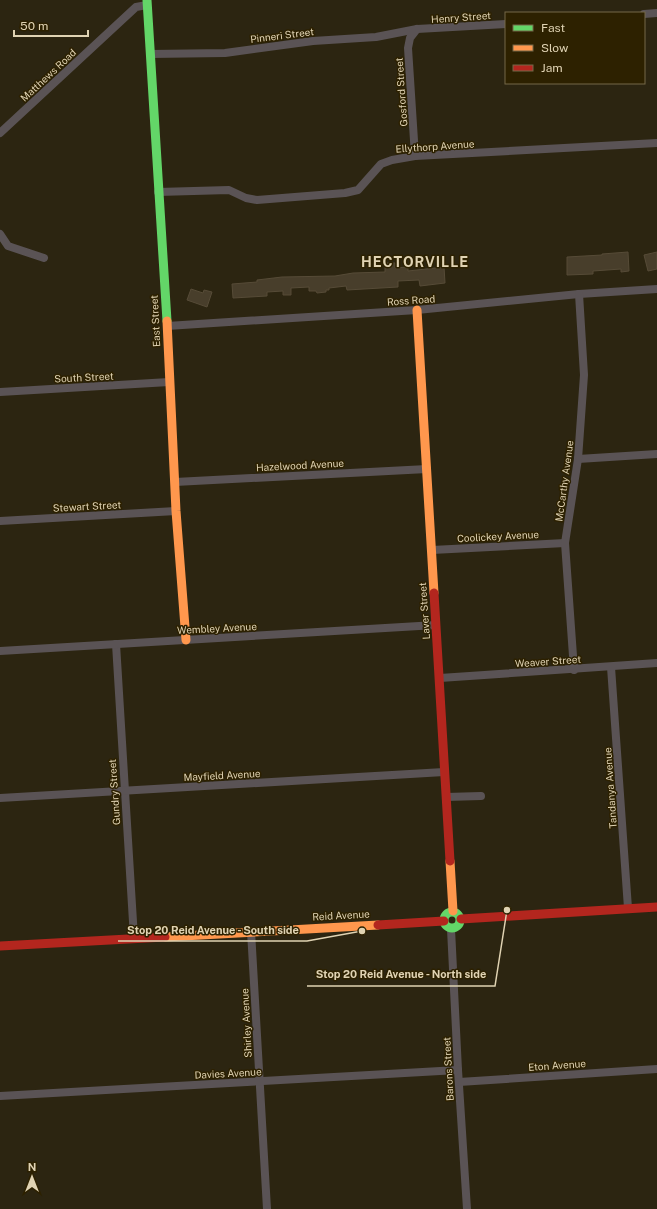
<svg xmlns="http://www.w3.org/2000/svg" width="657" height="1209" viewBox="0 0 657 1209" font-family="'Public Sans',sans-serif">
<rect width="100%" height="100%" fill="#2c2511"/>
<g fill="#483e2b" stroke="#564b37">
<polygon points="628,252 629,271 621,272 621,269 593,271 593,274 567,275 567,257 602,255 602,254"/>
<polygon points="657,252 657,269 648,271 644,255"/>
<polygon points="385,263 395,263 395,268 408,267 408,271 444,267 445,283 420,286 419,280 398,281 398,287 347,290 346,286 329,288 329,290 326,290 326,292 317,293 316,291 309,291 309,287 291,288 291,295 283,295 283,291 267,292 267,296 233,298 232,284 257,282 257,280 282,277 335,276 353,273 385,272"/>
<polygon points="191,289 203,293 204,290 212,292 207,307 187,300"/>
</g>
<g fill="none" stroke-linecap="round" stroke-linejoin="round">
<g stroke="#5a5355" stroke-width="8">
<polyline points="644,14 657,13"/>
<polyline points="150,54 225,53 313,41 376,37 417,29 506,24"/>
<polyline points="0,133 136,7 147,5"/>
<polyline points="415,156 408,48 410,38 417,29"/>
<polyline points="158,192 229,190 246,198 257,200 345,193 358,190 381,164 392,160 415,156 657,143"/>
<polyline points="0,234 8,246 44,258"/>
<polyline points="167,326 417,310 579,294 657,289"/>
<polyline points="0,392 169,382"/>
<polyline points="578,459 657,454"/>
<polyline points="175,482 427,469"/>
<polyline points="0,521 176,511"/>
<polyline points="432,550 565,543"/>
<polyline points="116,644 134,938"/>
<polyline points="0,651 436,625"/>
<polyline points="611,667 628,908"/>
<polyline points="574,670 565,543 578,459 584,375 579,294"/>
<polyline points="440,678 657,663"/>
<polyline points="446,797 481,796"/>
<polyline points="0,798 444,772"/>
<polyline points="451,929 458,1070 467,1209"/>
<polyline points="251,931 267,1209"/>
<polyline points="459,1082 657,1069"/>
<polyline points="0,1096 458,1070"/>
</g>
<g stroke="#63d668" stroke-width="9">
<polyline points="147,0 167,321"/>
<circle cx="452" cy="920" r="8"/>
</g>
<g stroke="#ff974d" stroke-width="9">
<polyline points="417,310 434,593"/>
<polyline points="167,321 176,511 186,640"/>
<polyline points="450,861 453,911"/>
<polyline points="165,937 378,925"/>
</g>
<g stroke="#b3261e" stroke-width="9">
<polyline points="434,593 450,861"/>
<polyline points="461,919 657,907"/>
<polyline points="378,925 444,921"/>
<polyline points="0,946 165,937"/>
</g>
</g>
<g text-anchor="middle" stroke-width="3" stroke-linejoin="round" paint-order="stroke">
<g font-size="10" fill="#e0d3b3" stroke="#2d2100">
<text transform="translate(461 17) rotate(-4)" y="4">Henry Street</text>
<text transform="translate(282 35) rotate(-7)" y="4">Pinneri Street</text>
<text transform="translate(48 75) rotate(-43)" y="4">Matthews Road</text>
<text transform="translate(401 92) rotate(-94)" y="4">Gosford Street</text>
<text transform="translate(435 146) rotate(-4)" y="4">Ellythorp Avenue</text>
<text transform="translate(411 300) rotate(-4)" y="4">Ross Road</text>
<text transform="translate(155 321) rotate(-93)" y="4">East Street</text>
<text transform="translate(84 377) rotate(-3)" y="4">South Street</text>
<text transform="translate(300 465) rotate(-3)" y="4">Hazelwood Avenue</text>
<text transform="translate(564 481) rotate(-82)" y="4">McCarthy Avenue</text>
<text transform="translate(87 506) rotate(-3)" y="4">Stewart Street</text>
<text transform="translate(498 536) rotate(-3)" y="4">Coolickey Avenue</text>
<text transform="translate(424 611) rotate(-94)" y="4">Laver Street</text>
<text transform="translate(217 628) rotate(-3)" y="4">Wembley Avenue</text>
<text transform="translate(548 661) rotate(-4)" y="4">Weaver Street</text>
<text transform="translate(222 775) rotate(-3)" y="4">Mayfield Avenue</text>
<text transform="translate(610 788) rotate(-94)" y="4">Tandanya Avenue</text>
<text transform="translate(114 792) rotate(-94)" y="4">Gundry Street</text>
<text transform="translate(341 915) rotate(-3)" y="4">Reid Avenue</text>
<text transform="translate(246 1023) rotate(-93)" y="4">Shirley Avenue</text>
<text transform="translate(557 1065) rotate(-4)" y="4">Eton Avenue</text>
<text transform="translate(448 1069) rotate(-93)" y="4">Barons Street</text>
<text transform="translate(228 1073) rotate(-3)" y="4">Davies Avenue</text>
</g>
<g font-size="14" font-weight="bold" letter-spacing="1" fill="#e0d3b3" stroke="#2d2100">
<text x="415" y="267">HECTORVILLE</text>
</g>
</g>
<path fill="none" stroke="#e0d3b3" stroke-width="1.5" d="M362 931L307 941H118M507 910L495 986H307"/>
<g fill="#e0d3b3" stroke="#2d2100" stroke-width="1.5">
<circle cx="362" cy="931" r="4"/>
<circle cx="507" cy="910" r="4"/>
</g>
<g font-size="11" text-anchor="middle" font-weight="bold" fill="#e0d3b3" stroke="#2d2100" stroke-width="3" stroke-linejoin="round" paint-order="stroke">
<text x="213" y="934">Stop 20 Reid Avenue - South side</text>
<text x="401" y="978">Stop 20 Reid Avenue - North side</text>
</g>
<rect x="505" y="12" width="140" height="72" fill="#2d2100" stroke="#756848"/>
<rect x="513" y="25" width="20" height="6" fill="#63d668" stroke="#756848"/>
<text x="541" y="32" font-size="12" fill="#e0d3b3">Fast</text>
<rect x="513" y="45" width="20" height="6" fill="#ff974d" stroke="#756848"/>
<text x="541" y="52" font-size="12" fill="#e0d3b3">Slow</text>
<rect x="513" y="65" width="20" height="6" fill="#b3261e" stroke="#756848"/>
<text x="541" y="72" font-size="12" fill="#e0d3b3">Jam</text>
<g transform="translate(32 1177)" stroke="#2d2100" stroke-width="3" paint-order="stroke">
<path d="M0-3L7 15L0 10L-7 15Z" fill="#e0d3b3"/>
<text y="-6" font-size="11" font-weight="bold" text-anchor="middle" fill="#e0d3b3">N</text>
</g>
<path d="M14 30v6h74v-6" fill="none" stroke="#e0d3b3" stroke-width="2"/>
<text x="20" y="30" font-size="12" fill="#e0d3b3" stroke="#2d2100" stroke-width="3" paint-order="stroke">50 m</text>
</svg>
